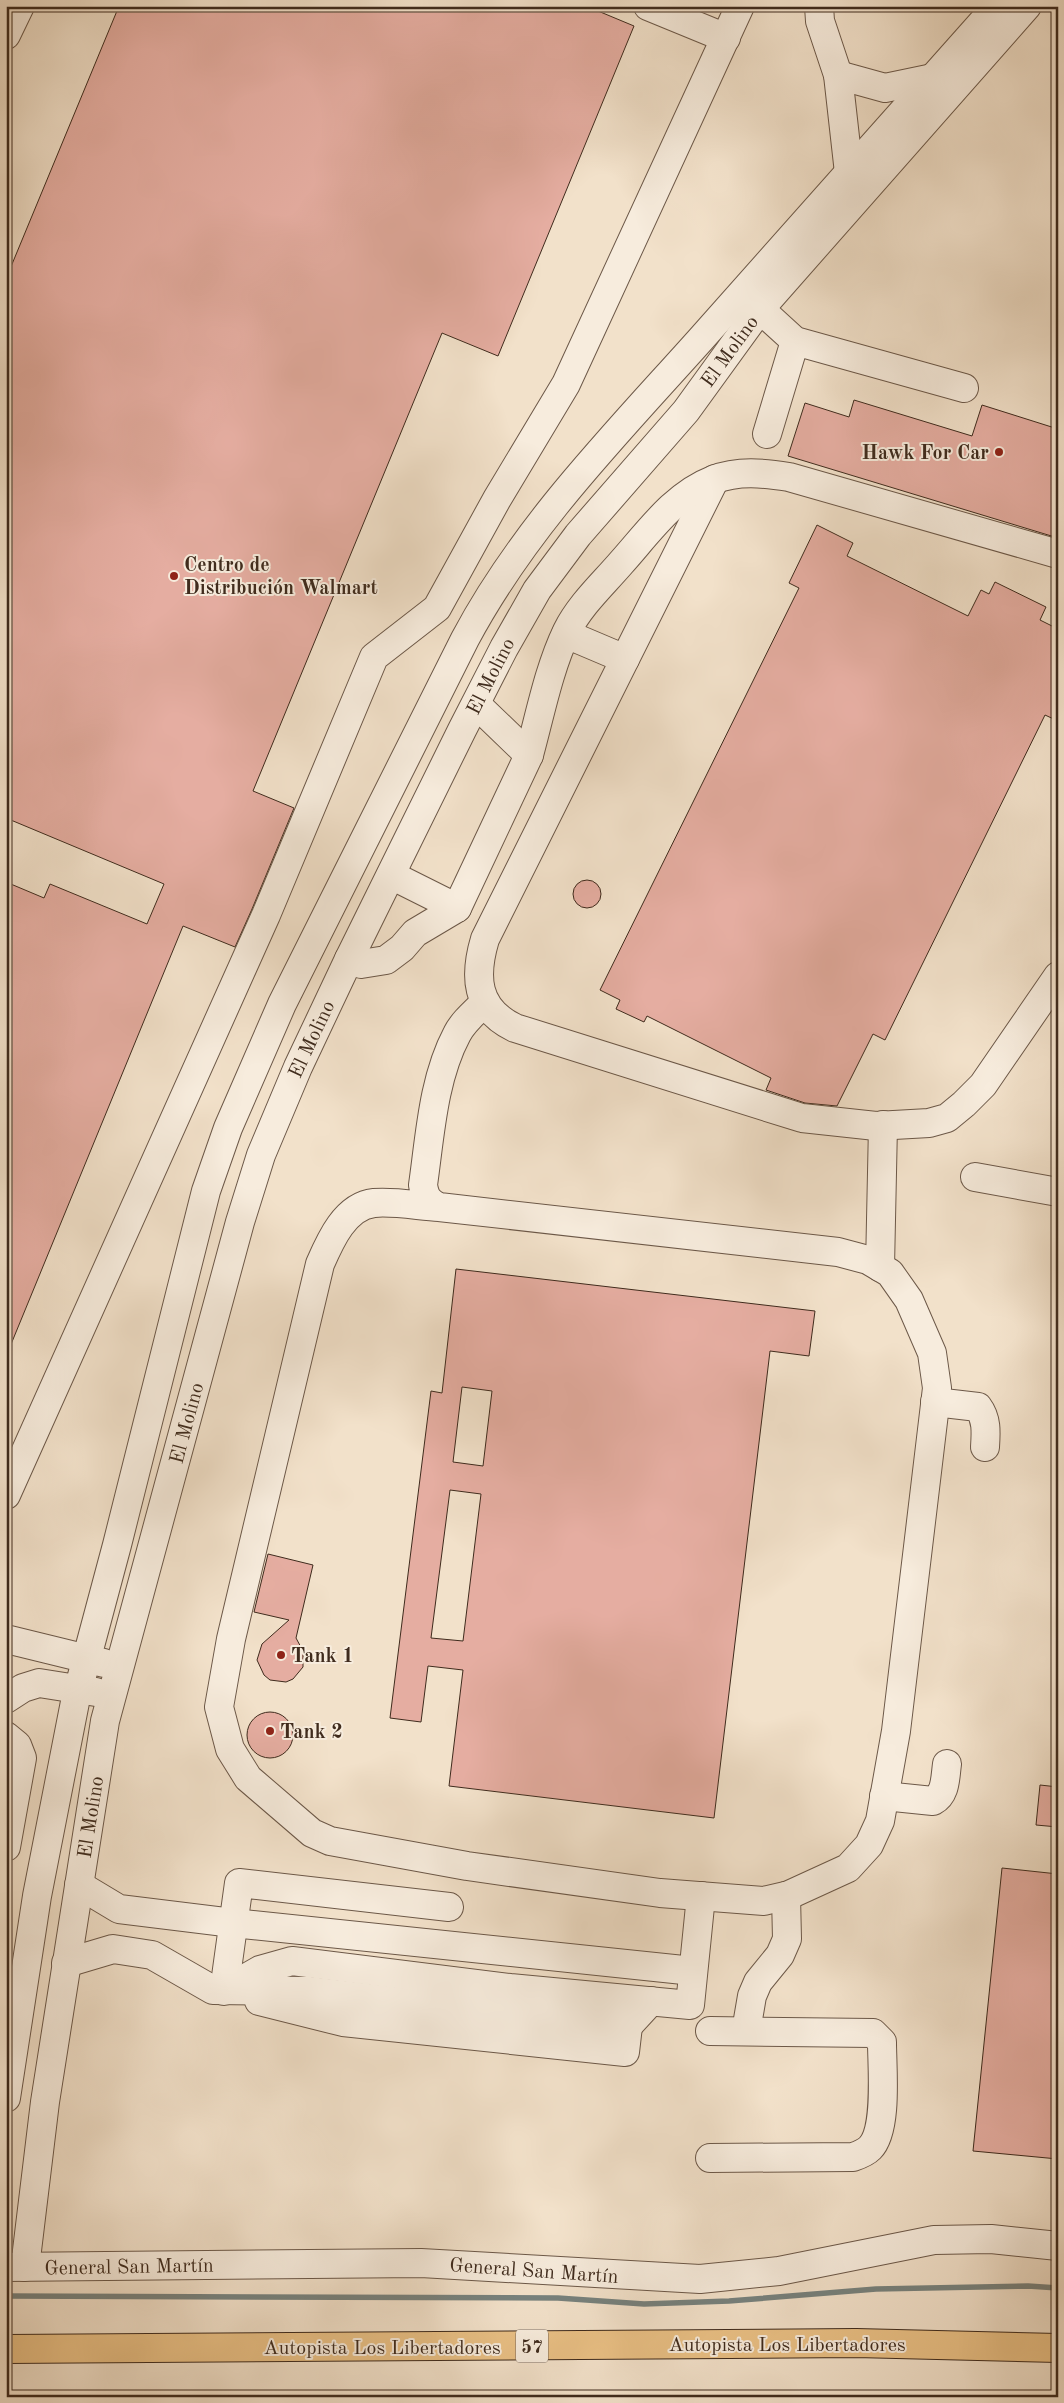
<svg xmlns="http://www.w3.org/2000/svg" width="1064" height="2403" viewBox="0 0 1064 2403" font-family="'Old Standard TT',serif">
<rect width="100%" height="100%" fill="#f2e1ca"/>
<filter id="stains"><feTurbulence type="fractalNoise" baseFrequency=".004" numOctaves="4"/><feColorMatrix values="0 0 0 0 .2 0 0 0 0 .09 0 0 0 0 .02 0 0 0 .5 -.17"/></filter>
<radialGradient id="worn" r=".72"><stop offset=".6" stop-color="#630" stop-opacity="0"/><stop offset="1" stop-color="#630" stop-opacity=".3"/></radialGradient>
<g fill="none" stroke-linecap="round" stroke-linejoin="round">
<polyline stroke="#77827e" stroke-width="5.5" points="6,2296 558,2298 644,2304 729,2301 876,2289 1028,2286 1058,2288"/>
</g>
<g fill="#e5ada1" stroke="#3f2b1d" fill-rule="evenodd">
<polygon points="119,6 586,6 634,26 498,356 442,333 253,791 294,808 252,909 235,947 183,926 7,1354 6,882 44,898 50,884 147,924 164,884 6,818 6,267 10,269"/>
<polygon points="854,400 972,436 982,405 1058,429 1058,538 788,456 805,403 849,417"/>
<polygon points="817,525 853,543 847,556 968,616 981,590 989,594 995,582 1046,607 1040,620 1058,629 1058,721 1045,715 885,1040 873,1034 837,1106 805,1103 766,1090 771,1078 647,1016 644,1022 616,1009 620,1000 600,990 799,588 789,583"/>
<circle cx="587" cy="894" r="14"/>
<path d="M 456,1269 L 815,1311 L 809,1356 L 770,1351 L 714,1818 L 449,1786 L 463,1670 L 428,1666 L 421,1722 L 390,1718 L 431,1391 L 442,1393 ZM 462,1387 L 492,1391 L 483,1466 L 453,1462 ZM 450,1490 L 481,1494 L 463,1641 L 431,1638 Z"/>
<polygon points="268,1554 313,1565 296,1638 303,1651 303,1667 293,1679 286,1682 270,1680 264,1675 257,1660 262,1644 289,1620 254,1612"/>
<circle cx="270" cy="1735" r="23"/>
<polygon points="1040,1785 1058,1787 1058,1827 1036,1825"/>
<polygon points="1002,1868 1058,1874 1058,2159 973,2151"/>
</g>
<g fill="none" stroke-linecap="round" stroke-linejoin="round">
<g stroke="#6c5848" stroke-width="30">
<g id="minor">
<polyline points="648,6 726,38"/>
<polyline points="819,6 820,21 838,75 849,173 859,182"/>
<polyline points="6,35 20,6"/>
<polyline points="838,75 885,88 933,78"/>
<polyline points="760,309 795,341 964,388"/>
<polyline points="767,434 795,341"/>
<path d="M 715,479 L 485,939 C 474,976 475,1009 515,1028 L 802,1118 L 876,1126 L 929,1123 L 947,1118 L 964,1104 L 983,1085 L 1058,976"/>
<polyline points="566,634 625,659"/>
<path d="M 529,755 C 540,715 549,668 567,631 C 580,605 602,585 621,563 C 648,533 674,495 713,480 C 738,470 764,473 789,477 L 1058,554"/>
<polyline points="391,875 457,908"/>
<polyline points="349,959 361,964 386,960 402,948 415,933 457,908 529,755 476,704"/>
<polyline points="975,1177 1058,1192"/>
<path d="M 439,1207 C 420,1206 393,1201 374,1203 C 345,1206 330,1241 320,1264 L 231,1639 L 219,1707 L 230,1749 L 248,1778 L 312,1833 L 330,1841 L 467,1866 L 660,1893 L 764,1901 L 789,1895 L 848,1868 L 869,1845 L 880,1821 L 896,1731 L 937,1388 L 932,1353 L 909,1300 L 890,1273 L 868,1260 L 838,1252 L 439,1207 C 428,1202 425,1197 423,1185 C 430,1136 433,1079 457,1034 C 463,1022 475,1012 485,1002"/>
<polyline points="880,1267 883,1125"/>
<path d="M 935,1402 L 978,1407 C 987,1419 986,1432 985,1447"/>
<polyline points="6,1495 266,915 374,657 437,608 497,499 566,384 740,6"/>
<polyline points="6,1639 104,1663"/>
<polyline points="6,1699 23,1688 39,1683 96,1692"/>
<polyline points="6,1736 17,1745 22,1758 6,1847"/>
<path d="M 884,1796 L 933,1801 C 946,1794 945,1778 947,1764"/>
<polyline points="79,1885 119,1909 233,1923 693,1971"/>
<polyline points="66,1963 113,1949 152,1955 213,1990 309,1991 509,2015 628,2026 651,2001"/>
<polyline points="225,1990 260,1970 292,1961 510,1988 690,2005 701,1896"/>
<polyline points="224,1991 239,1883 449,1907"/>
<polyline points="259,2001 343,2022 625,2052 628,2026"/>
<path d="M 710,2031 L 873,2033 L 882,2042 C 882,2068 888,2130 870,2148 C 865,2153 859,2155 853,2157 L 710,2158"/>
<polyline points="746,2031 752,1996 758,1982 780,1955 787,1939 786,1896"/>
<path d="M 6,2098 L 37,1896 L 75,1702 L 117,1545 L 206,1191 L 228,1128 L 282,1004 L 465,639 C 525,526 616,434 701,339 C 800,229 898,117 997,6"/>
<polyline points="6,2267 421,2263 700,2279 779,2271 934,2240 991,2239 1058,2246"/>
<polyline points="25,2267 45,2102 105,1721 240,1222 261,1155 298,1067 349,959 462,730 504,648 537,590 578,535 686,411 760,309 1027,6"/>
</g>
</g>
<g stroke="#3f2b1d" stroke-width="30">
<polyline id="highway" points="6,2349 856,2343 1058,2348"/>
</g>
<use href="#minor" stroke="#f7ecdd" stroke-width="28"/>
<use href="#highway" stroke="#e9c085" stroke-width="28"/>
</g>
<g fill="#8f2418" stroke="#f7ecdd" stroke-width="2">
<circle cx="999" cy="452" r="5"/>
<circle cx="174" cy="576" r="5"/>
<circle cx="281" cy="1655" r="5"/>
<circle cx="270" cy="1731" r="5"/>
</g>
<g text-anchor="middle" stroke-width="4" stroke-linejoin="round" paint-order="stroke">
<rect fill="#f7ecdd" stroke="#766557" stroke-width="1" x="516" y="2329.5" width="32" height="33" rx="4"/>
<g font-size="19" font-weight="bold" fill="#3f2b1d">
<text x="532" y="2353">57</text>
</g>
<g font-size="20" fill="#3f2b1d" stroke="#f7ecdd">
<text transform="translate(729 351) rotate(-54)" y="7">El Molino</text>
<text transform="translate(490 676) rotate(-63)" y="7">El Molino</text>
<text transform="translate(311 1039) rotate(-65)" y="7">El Molino</text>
<text transform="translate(186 1423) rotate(-75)" y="7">El Molino</text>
<text transform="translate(90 1817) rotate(-81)" y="7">El Molino</text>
<text transform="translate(129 2266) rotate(-1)" y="7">General San Martín</text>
<text transform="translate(534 2270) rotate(4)" y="7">General San Martín</text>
<text x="787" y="2351">Autopista Los Libertadores</text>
<text x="382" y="2354">Autopista Los Libertadores</text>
</g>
<g font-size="20" font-weight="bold" fill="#3f2b1d" stroke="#f7ecdd" text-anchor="start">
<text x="989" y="459" text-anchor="end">Hawk For Car</text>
<text x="184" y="571">Centro de<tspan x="184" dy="23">Distribución Walmart</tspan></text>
<text x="291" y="1662">Tank 1</text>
<text x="280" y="1738">Tank 2</text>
</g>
</g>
<rect width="1064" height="2403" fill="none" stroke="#f2e1ca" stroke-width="25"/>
<rect x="8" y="8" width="1049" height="2388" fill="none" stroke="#3f2b1d" stroke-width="2.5"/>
<rect x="12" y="12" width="1039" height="2378" fill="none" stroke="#3f2b1d"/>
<rect width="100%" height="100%" filter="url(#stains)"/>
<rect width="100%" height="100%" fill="url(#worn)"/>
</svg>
